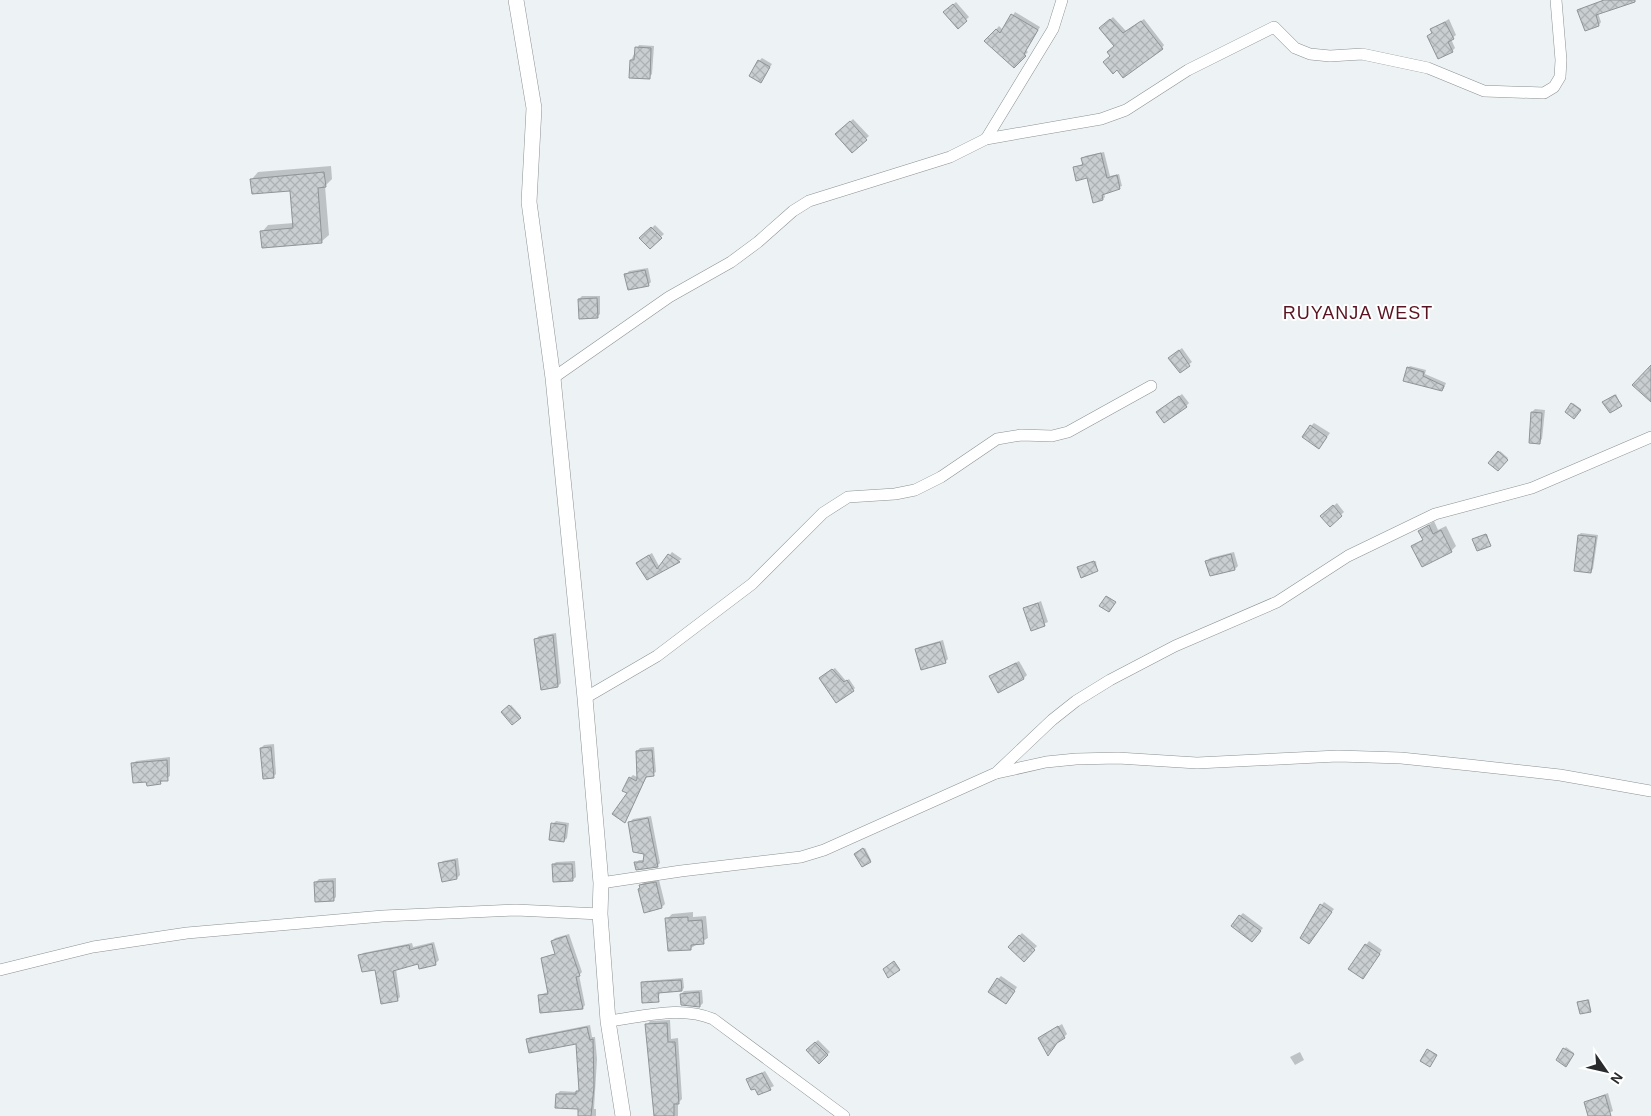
<svg xmlns="http://www.w3.org/2000/svg" width="1651" height="1116" viewBox="0 0 1651 1116" font-family="Helvetica,sans-serif">
<defs>
<pattern id="building-cross-hatch" width="8" height="8" patternUnits="userSpaceOnUse" patternTransform="scale(1.25)"><rect width="8" height="8" fill="#c9ced0"/><path d="M0 0l8 8M0 8l8-8" fill="none" stroke="#adb1b3"/></pattern>
</defs>
<rect width="100%" height="100%" fill="#edf3f5"/>
<g fill="#0003">
<polygon points="1604,0 1621,0 1598,13 1601,22 1599,25 1578,10"/>
<polygon points="956,2 969,17 958,27 945,12"/>
<polygon points="1015,12 1040,27 1026,50 1028,52 1014,66 986,41 999,26 1003,30"/>
<polygon points="1113,17 1126,31 1144,19 1164,45 1162,48 1112,56 1116,46 1100,29"/>
<polygon points="1449,19 1456,35 1451,39 1455,48 1452,51 1432,29"/>
<polygon points="639,45 654,46 652,74 649,77 631,60"/>
<polygon points="762,58 772,64 761,81 759,61"/>
<polygon points="853,119 869,136 852,151 837,134"/>
<polygon points="1104,152 1110,176 1119,174 1122,186 1104,193 1105,197 1103,199 1088,177 1074,168 1084,163 1083,159 1085,156"/>
<polygon points="331,166 332,179 325,186 329,235 322,241 262,232 268,225 294,223 291,189 252,179 258,172"/>
<polygon points="655,225 664,234 650,247 641,238"/>
<polygon points="648,268 651,282 648,285 626,275 629,271"/>
<polygon points="582,296 600,296 600,314 597,317 579,299"/>
<polygon points="1182,348 1192,362 1180,371 1173,355"/>
<polygon points="1410,366 1426,370 1425,374 1446,383 1444,388 1442,390 1408,368"/>
<polygon points="1182,394 1189,403 1186,406 1158,412"/>
<polygon points="1616,394 1621,405 1605,401"/>
<polygon points="1573,403 1581,409 1574,417 1567,411"/>
<polygon points="1535,409 1545,410 1542,439 1539,442 1530,442 1532,412"/>
<polygon points="1314,423 1330,433 1322,444 1311,426"/>
<polygon points="1500,451 1508,458 1498,470 1490,463"/>
<polygon points="1337,503 1344,512 1330,525 1322,516"/>
<polygon points="1434,521 1438,530 1446,526 1456,546 1451,551 1422,565 1413,546 1424,539 1420,531"/>
<polygon points="1581,533 1598,535 1593,569 1590,572 1579,535"/>
<polygon points="1487,534 1490,545 1475,539"/>
<polygon points="672,552 682,559 647,579 640,560 652,553 660,568"/>
<polygon points="1234,552 1238,566 1235,569 1207,561 1210,558"/>
<polygon points="1096,561 1097,570 1079,567"/>
<polygon points="1041,601 1048,622 1031,629 1025,608"/>
<polygon points="556,633 561,683 558,686 536,639 539,636"/>
<polygon points="943,640 948,659 945,662 916,650 919,647"/>
<polygon points="1019,661 1027,675 1024,678 994,674"/>
<polygon points="835,668 846,681 849,679 855,688 853,690 823,676"/>
<polygon points="511,705 521,716 513,723 502,712"/>
<polygon points="274,744 276,774 273,777 261,748 264,745"/>
<polygon points="654,747 656,772 647,776 625,821 630,778 633,775 639,778 637,751 640,748"/>
<polygon points="170,757 170,776 160,783 147,780 133,764 136,761"/>
<polygon points="651,816 660,863 657,866 636,863 639,860 645,860 645,853 630,822 633,819"/>
<polygon points="556,821 569,823 567,838 564,841 553,824"/>
<polygon points="865,848 871,860 870,861 857,853"/>
<polygon points="458,858 460,875 457,878 440,864 443,861"/>
<polygon points="575,861 576,877 572,880 553,865 556,862"/>
<polygon points="336,878 336,897 333,900 316,882 319,879"/>
<polygon points="659,880 665,904 662,907 645,911 641,885 644,882"/>
<polygon points="1324,902 1334,909 1311,939 1310,920"/>
<polygon points="693,912 693,917 706,916 708,938 691,948 667,919 672,914"/>
<polygon points="1243,913 1263,928 1255,937 1240,916"/>
<polygon points="1022,933 1037,946 1024,960 1009,947"/>
<polygon points="569,934 582,972 579,975 585,1005 583,1008 539,995 548,992 542,958 556,953 552,941 555,938"/>
<polygon points="1369,941 1382,950 1366,974 1350,968"/>
<polygon points="434,942 439,960 436,963 419,963 396,969 400,997 397,1000 376,968 360,956 363,953 412,943 413,947"/>
<polygon points="1001,976 1017,987 1009,1000 998,979"/>
<polygon points="683,978 684,988 682,990 660,992 658,1001 643,983 645,981"/>
<polygon points="702,990 703,1003 700,1006 682,1004 681,994 684,991"/>
<polygon points="1589,999 1591,1010 1590,1011 1579,1002"/>
<polygon points="670,1020 671,1039 678,1038 682,1099 678,1103 678,1116 654,1116 647,1025 650,1021"/>
<polygon points="1062,1024 1067,1034 1064,1037 1040,1038"/>
<polygon points="590,1025 592,1037 595,1037 597,1059 594,1109 596,1109 596,1116 580,1116 579,1108 557,1094 560,1091 578,1092 580,1089 577,1042 527,1039 530,1037"/>
<polygon points="818,1040 830,1052 819,1062 807,1050"/>
<polygon points="1566,1047 1574,1053 1567,1064 1557,1060"/>
<polygon points="1300,1052 1304,1060 1295,1065 1290,1057"/>
<polygon points="765,1071 774,1086 758,1094 756,1087 748,1079"/>
<polygon points="1608,1093 1613,1111 1603,1116 1590,1116 1585,1102"/>
</g>
<g fill="url(#building-cross-hatch)" stroke="#8f9496">
<polygon points="1604,0 1635,0 1635,2 1596,15 1599,26 1585,31 1577,10"/>
<polygon points="953,4 967,21 958,29 943,12"/>
<polygon points="1011,14 1038,30 1024,54 1026,56 1014,68 984,41 996,29 1000,33"/>
<polygon points="1110,19 1123,33 1141,21 1163,49 1123,78 1117,70 1113,74 1103,62 1110,56 1107,52 1114,46 1099,28"/>
<polygon points="1445,22 1454,39 1448,42 1453,52 1438,59 1427,36 1432,33 1430,29"/>
<polygon points="635,47 651,48 650,79 629,78 630,60 634,60"/>
<polygon points="758,60 770,67 761,83 749,76"/>
<polygon points="850,121 867,140 852,153 835,134"/>
<polygon points="1101,153 1107,178 1117,175 1120,189 1102,195 1103,200 1093,203 1087,178 1076,181 1073,167 1083,165 1081,158"/>
<polygon points="324,172 326,187 318,188 322,243 262,248 260,231 293,228 290,191 252,194 250,179"/>
<polygon points="651,227 662,238 650,249 639,238"/>
<polygon points="645,270 649,286 628,290 624,274"/>
<polygon points="597,298 598,318 579,319 578,299"/>
<polygon points="1179,350 1190,366 1180,373 1168,358"/>
<polygon points="1651,365 1651,402 1632,385"/>
<polygon points="1407,367 1424,372 1423,376 1444,386 1442,391 1403,381"/>
<polygon points="1615,395 1622,406 1610,413 1602,402"/>
<polygon points="1179,396 1187,407 1164,423 1156,412"/>
<polygon points="1571,403 1581,410 1574,419 1565,412"/>
<polygon points="1531,412 1542,413 1540,444 1529,443"/>
<polygon points="1310,425 1327,437 1319,449 1302,437"/>
<polygon points="1498,451 1508,460 1498,471 1488,463"/>
<polygon points="1333,505 1342,516 1330,527 1320,516"/>
<polygon points="1429,525 1433,534 1441,530 1452,552 1422,567 1411,546 1423,540 1418,531"/>
<polygon points="1486,534 1491,546 1477,551 1472,539"/>
<polygon points="1578,535 1596,537 1591,573 1574,571"/>
<polygon points="668,554 680,562 647,580 636,563 649,555 657,569"/>
<polygon points="1231,554 1235,570 1210,576 1205,561"/>
<polygon points="1094,561 1098,571 1081,578 1077,567"/>
<polygon points="1106,596 1116,602 1109,612 1099,606"/>
<polygon points="1038,603 1045,626 1031,631 1023,608"/>
<polygon points="553,635 558,687 541,690 534,639"/>
<polygon points="940,642 946,663 921,670 915,649"/>
<polygon points="1016,663 1024,679 998,693 989,676"/>
<polygon points="832,669 844,682 847,680 854,691 836,703 819,678"/>
<polygon points="509,705 521,718 512,725 501,712"/>
<polygon points="271,747 274,778 263,779 260,748"/>
<polygon points="652,750 654,776 646,777 625,823 612,814 627,793 622,791 629,777 636,781 637,779 636,751"/>
<polygon points="167,760 168,781 160,781 161,784 147,786 146,782 133,783 131,763"/>
<polygon points="648,818 658,867 636,870 634,862 643,862 644,854 633,852 628,822"/>
<polygon points="551,823 566,825 564,842 549,840"/>
<polygon points="863,848 871,862 862,867 854,854"/>
<polygon points="455,860 457,879 442,882 438,863"/>
<polygon points="552,864 572,864 573,881 553,882"/>
<polygon points="333,881 334,901 315,902 314,882"/>
<polygon points="656,882 662,908 644,913 638,889 640,888 639,885"/>
<polygon points="1320,904 1332,912 1309,944 1300,938"/>
<polygon points="1239,915 1261,931 1252,942 1231,926"/>
<polygon points="688,917 688,921 702,920 704,944 691,945 691,950 668,951 665,918"/>
<polygon points="1019,935 1035,950 1024,962 1008,947"/>
<polygon points="566,936 580,976 576,977 583,1009 540,1013 538,995 548,994 541,958 555,954 551,941"/>
<polygon points="432,944 436,965 419,969 418,964 393,971 398,1001 381,1004 375,970 362,972 358,955 409,945 410,950"/>
<polygon points="1365,944 1380,954 1363,979 1348,969"/>
<polygon points="894,961 900,970 888,978 883,969"/>
<polygon points="997,978 1015,991 1006,1004 988,992"/>
<polygon points="681,980 682,991 658,993 659,1002 642,1003 641,982"/>
<polygon points="699,992 700,1007 681,1005 680,994"/>
<polygon points="1588,1000 1591,1012 1580,1014 1577,1002"/>
<polygon points="667,1023 668,1042 675,1042 679,1104 674,1104 674,1116 654,1116 645,1024"/>
<polygon points="1058,1026 1065,1038 1057,1043 1048,1056 1038,1038"/>
<polygon points="587,1027 590,1040 593,1039 594,1087 591,1116 578,1116 578,1109 555,1108 556,1094 576,1094 576,1091 579,1091 576,1044 529,1053 526,1039"/>
<polygon points="815,1042 828,1055 819,1064 806,1050"/>
<polygon points="1563,1048 1574,1054 1566,1067 1556,1060"/>
<polygon points="1427,1049 1437,1055 1430,1067 1420,1061"/>
<polygon points="762,1073 771,1090 758,1095 755,1089 751,1090 746,1079"/>
<polygon points="1605,1095 1611,1116 1588,1116 1584,1102"/>
</g>
<g fill="none" stroke-linecap="round" stroke-linejoin="round">
<g stroke="#8c9193" stroke-width="12">
<g id="minor">
<polyline points="986,139 1053,29 1062,0"/>
<polyline points="553,378 669,297 731,262 758,242 793,211 809,201 950,157 986,139 1101,119 1126,110 1188,70 1274,27 1295,48 1310,54 1330,56 1362,54 1428,68 1484,91 1544,93 1554,87 1560,77 1561,60 1556,0"/>
<polyline points="585,698 657,656 752,584 823,513 848,497 895,494 915,490 941,477 997,439 1021,435 1052,436 1068,432 1151,386"/>
<polyline points="997,773 1046,762 1076,759 1118,758 1197,763 1338,756 1401,758 1469,765 1560,775 1651,791"/>
<polyline points="601,883 681,871 801,857 824,850 996,773 1052,720 1076,701 1110,680 1175,646 1277,602 1348,556 1435,514 1532,488 1651,437"/>
<polyline points="0,970 93,947 187,933 383,916 516,910 600,914"/>
<path d="M 608,1021 C 642,1017 681,1005 713,1019 L 844,1116"/>
</g>
</g>
<g stroke="#8c9193" stroke-width="16">
<polyline id="secondary" points="516,0 534,108 529,202 553,378 585,698 601,883 600,914 608,1021 623,1116"/>
</g>
<use href="#minor" stroke="#fff" stroke-width="11"/>
<use href="#secondary" stroke="#fff" stroke-width="15"/>
</g>
<g text-anchor="middle" stroke-width="4" stroke-linejoin="round" paint-order="stroke">
<g font-size="18" letter-spacing="1" fill="#591421" stroke="#fff">
<text x="1358" y="319">RUYANJA WEST</text>
</g>
</g>
<g transform="translate(1606 1071) rotate(124)" stroke="#ffffff" stroke-width="4" paint-order="stroke">
<path d="M0-4L9 19L0 12L-9 19Z" fill="#292b2c"/>
<text y="-8" font-size="14" font-weight="bold" text-anchor="middle" fill="#292b2c">N</text>
</g>
</svg>
